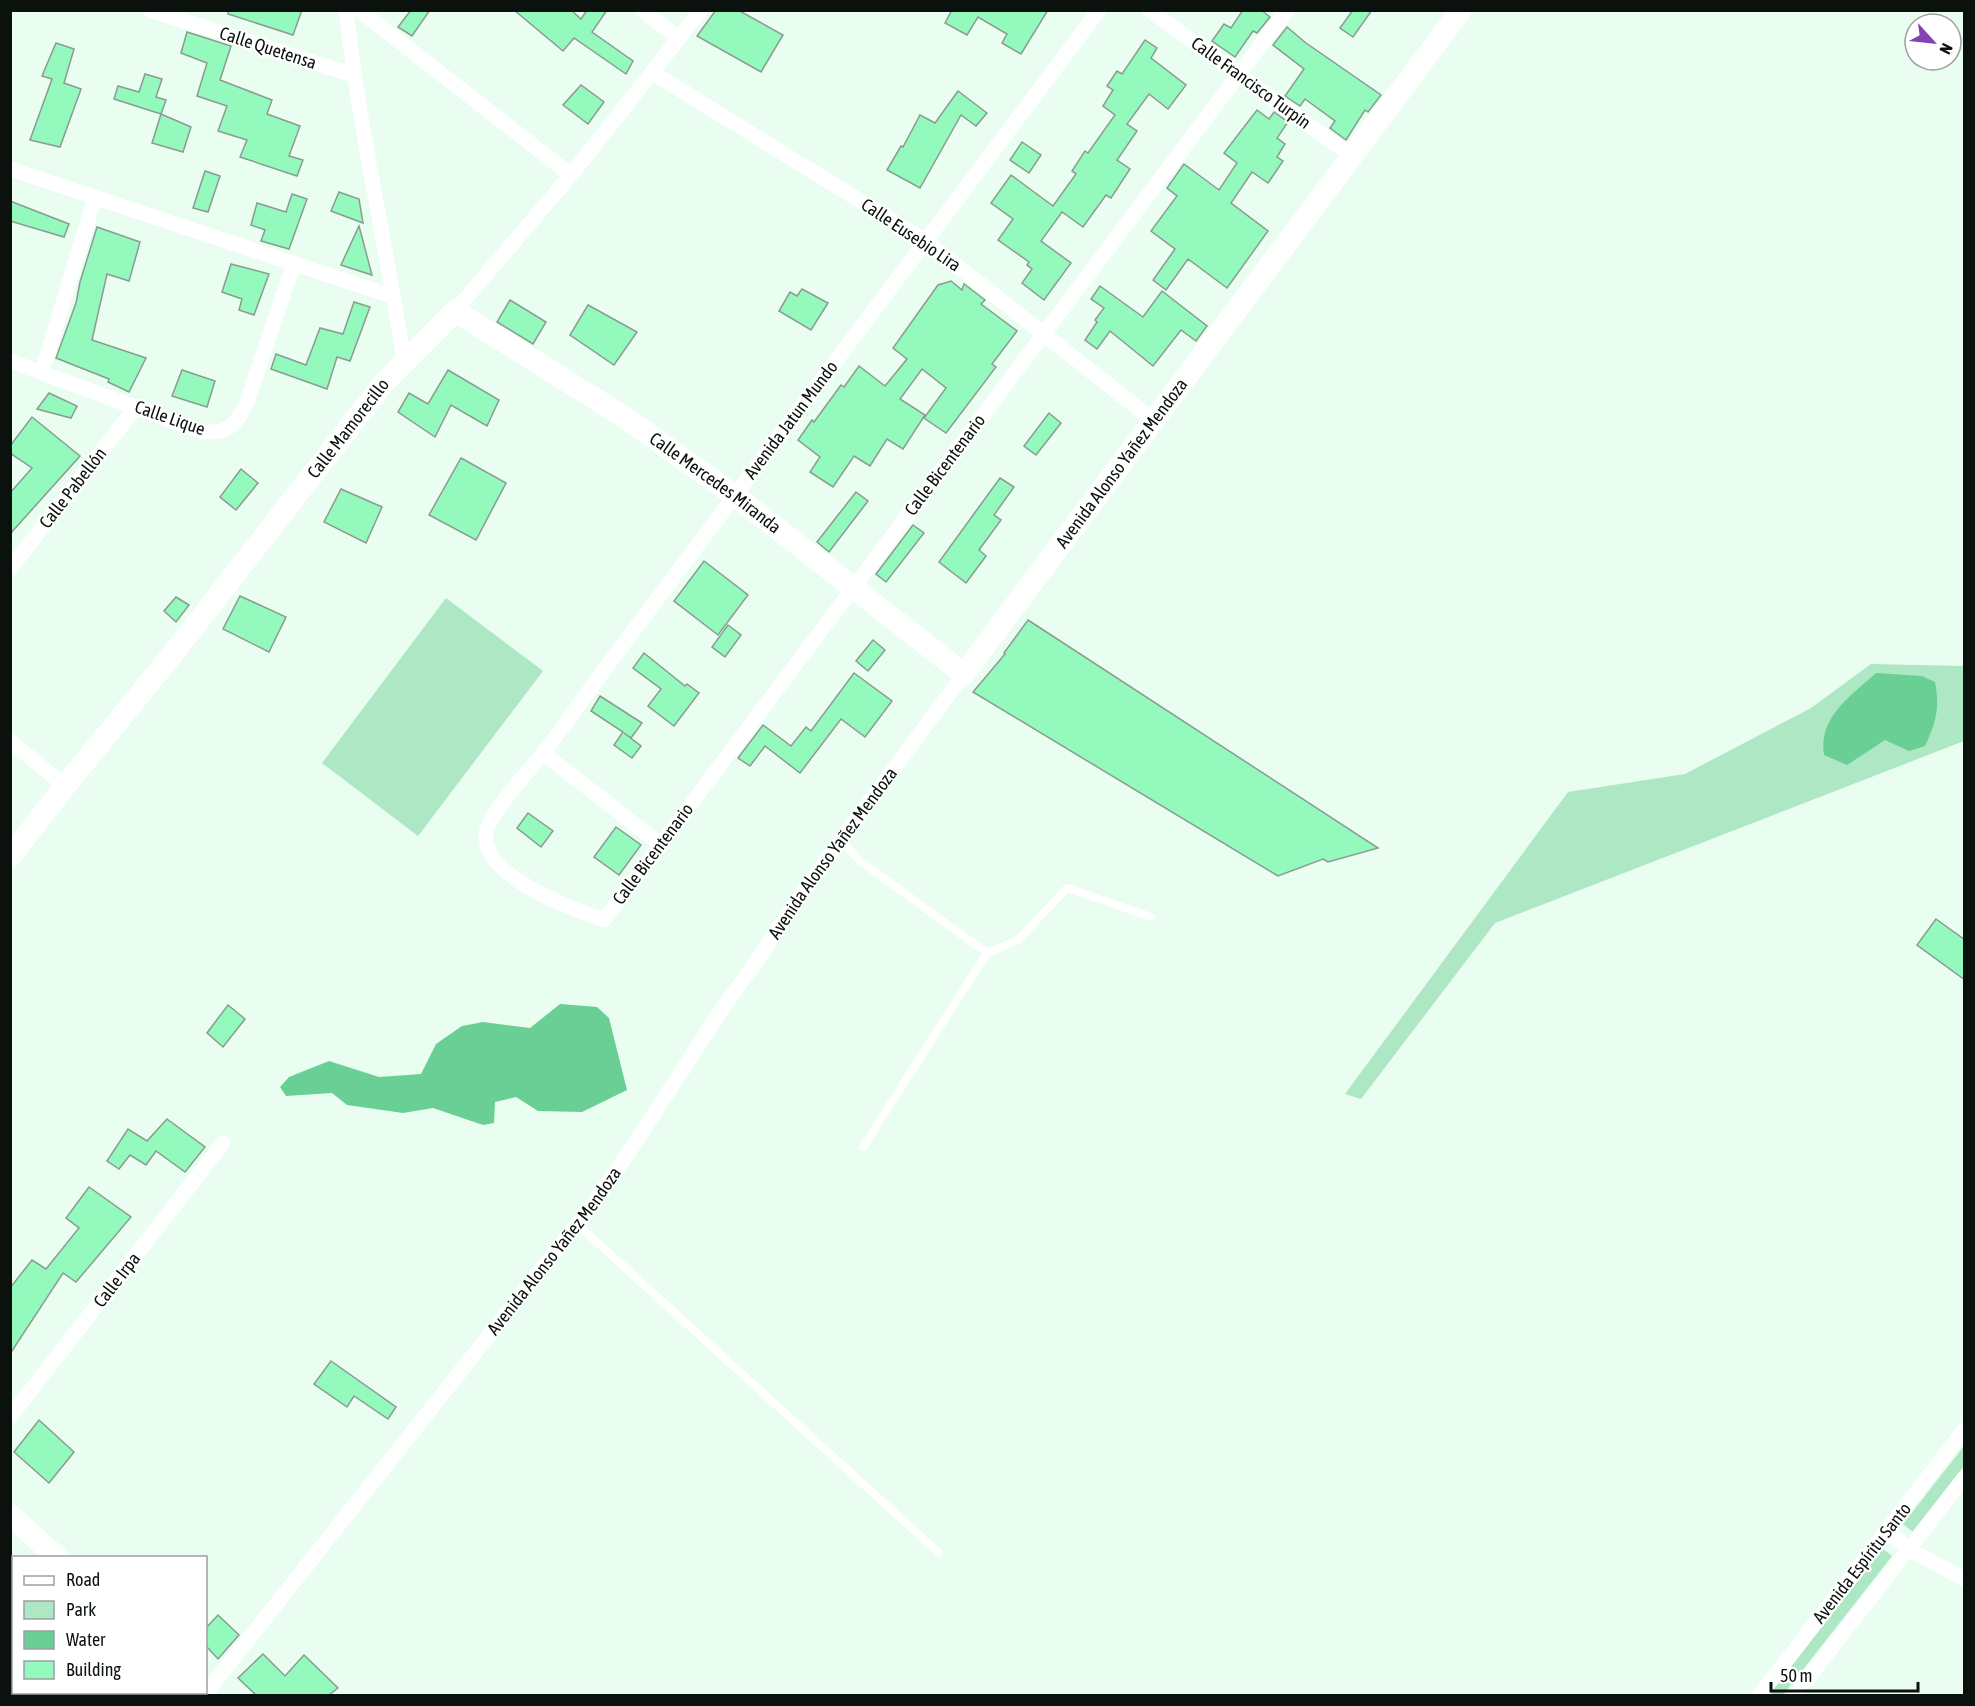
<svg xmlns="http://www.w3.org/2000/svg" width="1975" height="1706" viewBox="0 0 1975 1706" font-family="'Asap Condensed',sans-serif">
<rect width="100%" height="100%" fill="#e9fdf0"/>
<g fill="#aee7c3">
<polygon points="446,598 543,671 418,836 322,763"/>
<polygon points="1871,664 1964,666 1964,741 1495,923 1361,1099 1345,1094 1568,792 1685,774 1811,708"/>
<polygon points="1964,1446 1964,1466 1913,1532 1903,1524"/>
<polygon points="1883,1549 1892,1556 1783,1695 1774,1695 1770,1693"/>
</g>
<g fill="#6acf95">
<path d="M 1876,673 L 1922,676 L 1935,682 C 1940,708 1936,723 1925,746 L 1909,751 L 1885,740 L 1847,765 L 1824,755 C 1818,717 1851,696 1876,673 Z"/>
<polygon points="560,1004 597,1007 609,1018 627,1090 582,1112 538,1111 516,1097 495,1102 494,1123 483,1125 433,1108 403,1113 347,1105 332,1093 286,1096 280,1087 289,1077 329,1061 379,1077 421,1074 436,1044 462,1026 483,1022 530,1028"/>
</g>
<g fill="#94f9bd" stroke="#8a9c90" stroke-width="1.5">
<polygon points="228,10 302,10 293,35 228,14"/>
<polygon points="411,10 430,10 412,36 398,27"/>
<polygon points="514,10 571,10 581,19 587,10 607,10 592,32 633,61 626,74 574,38 563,51"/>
<polygon points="716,10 738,10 783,35 761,72 697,36"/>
<polygon points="952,10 1048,10 1021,54 1002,43 1007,34 978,17 967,35 945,23"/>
<polygon points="1243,10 1261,10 1270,17 1257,33 1253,31 1235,57 1212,41 1224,24 1231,28"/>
<polygon points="1353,10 1372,10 1353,37 1340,28"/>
<polygon points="1287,27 1306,43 1381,95 1368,112 1365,110 1346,140 1330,128 1335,121 1305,99 1300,106 1285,96 1304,69 1273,45"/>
<polygon points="187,32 231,46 220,80 272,100 267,114 300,126 289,156 303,160 297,176 240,157 247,140 218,131 227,106 197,96 207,63 181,53"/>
<polygon points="1145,40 1157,48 1151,58 1186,85 1168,109 1149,94 1127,124 1137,131 1117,160 1130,169 1111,198 1106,195 1083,227 1062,212 1041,241 1071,263 1044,300 1022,283 1032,269 1027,265 1029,262 998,240 1013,219 991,203 1011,175 1053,206 1076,174 1072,171 1085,151 1088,153 1115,115 1103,106 1113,90 1107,86 1117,71 1122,74"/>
<polygon points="56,43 74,49 64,83 81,89 60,147 30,140 52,79 42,76"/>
<polygon points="145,74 162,79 156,97 166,100 161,114 114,99 118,86 139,92"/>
<polygon points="581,85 604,102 588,124 563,105"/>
<polygon points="958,91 987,113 976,126 961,115 920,188 887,170 901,146 903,147 920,115 935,123"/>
<polygon points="1257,110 1269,119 1274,112 1288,122 1277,138 1285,144 1277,157 1283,161 1268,183 1252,172 1231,203 1268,231 1227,288 1188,259 1166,290 1153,280 1175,249 1151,231 1177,196 1167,188 1184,164 1219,190 1237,163 1224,153"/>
<polygon points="161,114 191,127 183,152 152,143"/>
<polygon points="1022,142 1041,155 1029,173 1010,160"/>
<polygon points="205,171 220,176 208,212 193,208"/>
<polygon points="339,192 359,199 363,223 331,211"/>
<polygon points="292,194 307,199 289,249 261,241 265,230 251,225 257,203 286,212"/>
<polygon points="10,201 69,224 64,237 10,221"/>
<polygon points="359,226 372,275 341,265"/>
<polygon points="97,227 140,242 129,281 107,274 92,340 146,358 129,392 108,382 109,379 56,358 76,303 80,282"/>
<polygon points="231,264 269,274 254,315 239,310 242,299 222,292"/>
<polygon points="951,281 962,290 964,284 985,300 981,304 1017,331 992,364 996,367 946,433 924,418 946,388 922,369 900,399 925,415 903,449 887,439 870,466 854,456 833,487 810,472 820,457 798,440 812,420 814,422 841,385 844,387 859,366 885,386 907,359 893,348 938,285"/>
<polygon points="1100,286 1143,317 1162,291 1207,326 1196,341 1181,330 1153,366 1110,331 1097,349 1085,340 1097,322 1095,320 1104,308 1091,299"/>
<polygon points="802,289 828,303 811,330 779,311 790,292 797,296"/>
<polygon points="510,300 546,322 533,344 497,322"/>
<polygon points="354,302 370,307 350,361 337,357 327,389 271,369 276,354 306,365 320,328 343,334"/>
<polygon points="588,305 637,332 614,365 570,335"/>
<polygon points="182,370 215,381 207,407 172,396"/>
<polygon points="448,370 499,400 487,426 451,405 435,437 398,412 409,393 428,404"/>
<polygon points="49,393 77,406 71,418 37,409"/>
<polygon points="1049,413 1061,423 1036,455 1024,446"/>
<polygon points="32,417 80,456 10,534 10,493 32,468 10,453 10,446"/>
<polygon points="461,458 506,483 476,540 429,515"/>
<polygon points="241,469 258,483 236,510 220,497"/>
<polygon points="1000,478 1014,487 994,515 1001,520 979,550 986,556 966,583 939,562"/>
<polygon points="341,489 382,507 366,543 324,522"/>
<polygon points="856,492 868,501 829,552 817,542"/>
<polygon points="913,525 924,533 886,582 876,574"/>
<polygon points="704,561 748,595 718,635 674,601"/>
<polygon points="240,596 286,617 269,652 223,629"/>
<polygon points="176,597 189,605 176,622 164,611"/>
<polygon points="1028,620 1378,848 1328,862 1323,859 1278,876 973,692 1005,654 1004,653"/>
<polygon points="728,625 741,635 725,657 712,647"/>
<polygon points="873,640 885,650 868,671 856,661"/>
<polygon points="644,653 685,686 687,684 699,693 674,726 648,706 661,689 633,668"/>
<polygon points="854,673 892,701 865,737 841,719 800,773 765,746 750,766 738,758 763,725 791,746 806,727 811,731"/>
<polygon points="600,696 642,723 631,738 624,733 641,746 632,758 614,745 623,732 591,711"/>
<polygon points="528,813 553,831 541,847 517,828"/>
<polygon points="616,827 641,845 619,875 594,857"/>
<polygon points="1936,919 1965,940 1965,980 1917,945"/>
<polygon points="228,1005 245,1019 223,1047 207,1033"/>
<polygon points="167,1119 205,1147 185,1172 156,1151 146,1165 130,1155 119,1169 107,1161 128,1129 147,1141"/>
<polygon points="89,1187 131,1217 76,1282 63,1273 10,1354 10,1288 32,1260 46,1269 79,1228 66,1218"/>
<polygon points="331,1361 396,1407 388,1419 354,1396 347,1407 314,1384"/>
<polygon points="39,1420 74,1452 49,1483 14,1452"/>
<polygon points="218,1615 239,1635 218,1659 206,1646 206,1628"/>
<polygon points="263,1654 285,1676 304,1655 338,1688 329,1695 256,1695 238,1678"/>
</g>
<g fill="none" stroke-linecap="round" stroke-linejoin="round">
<g stroke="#fff" stroke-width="8">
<polyline points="841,840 860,861 987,953"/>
<polyline points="863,1147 987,953 1018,940 1067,888 1151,917"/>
<polyline points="577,1224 938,1552"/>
</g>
<g stroke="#fff" stroke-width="15">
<polyline points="150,10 353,75"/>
<path d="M 346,10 C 359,128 386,244 404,361"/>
<polyline points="359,10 571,175"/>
<polyline points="642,10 679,38"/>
<path d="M 1099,10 C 931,236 760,459 593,685 C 577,708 561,730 544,752 C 530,770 488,814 486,834 C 482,877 571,908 604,920 L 1287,10"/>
<polyline points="1149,10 1352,156"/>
<polyline points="653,73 927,242 1153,420"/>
<polyline points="10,169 394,297"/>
<polyline points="455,311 571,175 701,10"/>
<path d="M 10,361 L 199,431 C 225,435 234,428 246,405 L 294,263"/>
<polyline points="42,372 95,197"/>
<polyline points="10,569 136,407"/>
<polyline points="10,741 65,786"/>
<polyline points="543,753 660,844"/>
<polyline points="10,1417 223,1143"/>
<polyline points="1886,1531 1909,1549 1964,1579"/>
<polyline points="10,1660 14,1656"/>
<path id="s1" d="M 205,1694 L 593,1204 L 633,1146 L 722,1009 L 759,958 L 804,890 L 964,674"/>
<polyline points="1759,1696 1964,1430"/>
<polyline points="1794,1696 1964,1478"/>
</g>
<g stroke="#fff" stroke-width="22">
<path id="s2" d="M 10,857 L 65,786 L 172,655 L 383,384 L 455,311 L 624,417 L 734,495 L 964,674 L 1461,10"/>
<polyline points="10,1515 58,1558"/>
<polyline points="203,1692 206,1696"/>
</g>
</g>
<g text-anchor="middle" stroke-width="4.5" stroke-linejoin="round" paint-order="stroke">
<g font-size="18" fill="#0b120e" stroke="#fff">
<text transform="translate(268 48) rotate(18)" y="6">Calle Quetensa</text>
<text transform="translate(1251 83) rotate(36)" y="6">Calle Francisco Turpín</text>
<text transform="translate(911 235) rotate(34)" y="6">Calle Eusebio Lira</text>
<text transform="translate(170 418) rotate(19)" y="6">Calle Lique</text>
<text transform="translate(791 420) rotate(-53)" y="6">Avenida Jatun Mundo</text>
<text dy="6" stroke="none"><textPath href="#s2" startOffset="546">Calle Mamorecillo</textPath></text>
<text dy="6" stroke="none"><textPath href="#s2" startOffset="1594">Avenida Alonso Yañez Mendoza</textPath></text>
<text transform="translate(945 465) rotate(-53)" y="6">Calle Bicentenario</text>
<text dy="6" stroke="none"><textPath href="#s2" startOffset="1017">Calle Mercedes Miranda</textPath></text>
<text transform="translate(73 488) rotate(-52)" y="6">Calle Pabellón</text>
<text dy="6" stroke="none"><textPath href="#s1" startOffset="1050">Avenida Alonso Yañez Mendoza</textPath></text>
<text transform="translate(653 854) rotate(-53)" y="6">Calle Bicentenario</text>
<text dy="6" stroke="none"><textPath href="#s1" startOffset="564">Avenida Alonso Yañez Mendoza</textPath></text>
<text transform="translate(117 1280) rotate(-52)" y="6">Calle Irpa</text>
<text transform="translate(1862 1563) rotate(-52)" y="6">Avenida Espíritu Santo</text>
</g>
</g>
<rect width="1975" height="1706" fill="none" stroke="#0b120e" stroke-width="24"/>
<rect x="12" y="1556" width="195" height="138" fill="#ffffff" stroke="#9da09f" stroke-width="1.5"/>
<rect x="24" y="1576" width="30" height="9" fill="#ffffff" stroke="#9da09f" stroke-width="1.5"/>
<text x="66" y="1586" font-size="18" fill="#0b120e">Road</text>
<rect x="24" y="1601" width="30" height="18" fill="#aee7c3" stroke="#9da09f" stroke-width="1.5"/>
<text x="66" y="1616" font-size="18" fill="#0b120e">Park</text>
<rect x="24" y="1631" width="30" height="18" fill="#6acf95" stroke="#9da09f" stroke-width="1.5"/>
<text x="66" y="1646" font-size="18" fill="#0b120e">Water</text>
<rect x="24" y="1661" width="30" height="18" fill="#94f9bd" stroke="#9da09f" stroke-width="1.5"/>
<text x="66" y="1676" font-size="18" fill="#0b120e">Building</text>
<g transform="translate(1933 42) rotate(117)"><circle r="28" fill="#ffffff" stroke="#9da09f" stroke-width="1.5"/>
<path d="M0-4.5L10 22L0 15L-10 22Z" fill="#8241b5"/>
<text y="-9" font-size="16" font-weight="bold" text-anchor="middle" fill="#0b120e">N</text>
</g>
<path d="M1771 1682v9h147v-9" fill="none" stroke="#0b120e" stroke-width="3"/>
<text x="1780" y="1682" font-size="18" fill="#0b120e" stroke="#ffffff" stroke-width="4.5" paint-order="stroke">50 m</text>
</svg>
